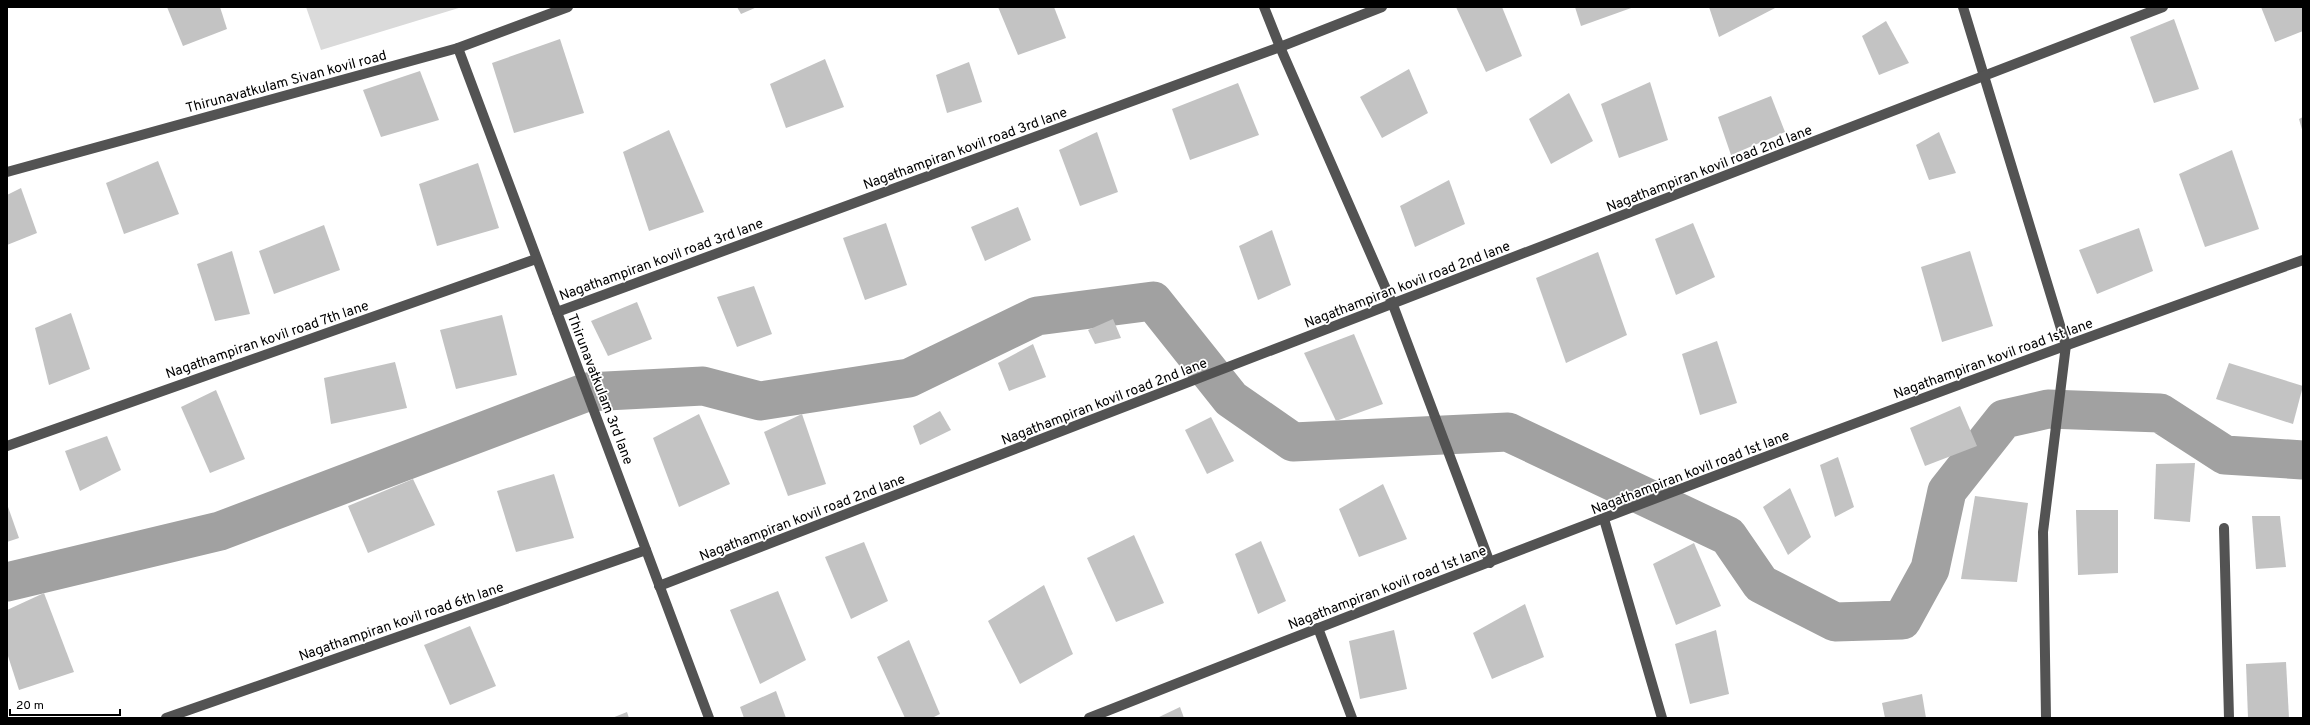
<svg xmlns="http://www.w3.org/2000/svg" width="2310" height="725" viewBox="0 0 2310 725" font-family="Overpass,sans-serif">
<rect width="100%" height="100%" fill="#fff"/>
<polygon fill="#dadada" points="306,7 462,7 321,50"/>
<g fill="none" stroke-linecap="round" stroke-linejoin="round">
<polyline stroke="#a1a1a1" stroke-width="39" points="7,582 220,531 587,392 703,386 760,401 909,378 1037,316 1153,301 1231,399 1293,442 1508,432 1728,536 1761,584 1835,622 1902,620 1930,569 1947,491 2004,419 2048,409 2160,413 2225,455 2303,460"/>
</g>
<g fill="#c3c3c3">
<polygon points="167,7 220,7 227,29 183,46"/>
<polygon points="737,7 757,7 741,14"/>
<polygon points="998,7 1054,7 1066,38 1018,55"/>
<polygon points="1456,7 1502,7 1522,56 1486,72"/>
<polygon points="1575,7 1634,7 1581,26"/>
<polygon points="1709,7 1777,7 1719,37"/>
<polygon points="2261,7 2303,7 2303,31 2275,42"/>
<polygon points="2174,19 2199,89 2154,103 2130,37"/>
<polygon points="1886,21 1909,63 1879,75 1862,36"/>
<polygon points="560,39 584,113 514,133 492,63"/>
<polygon points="825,59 844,107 786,128 770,84"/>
<polygon points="969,62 982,102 947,113 936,75"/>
<polygon points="1409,69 1428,113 1382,138 1360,97"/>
<polygon points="420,71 439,120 381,137 363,90"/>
<polygon points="1650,82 1668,140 1619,158 1601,104"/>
<polygon points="1238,83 1259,135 1190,160 1172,109"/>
<polygon points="1569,93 1593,141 1551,164 1529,119"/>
<polygon points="1771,96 1785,132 1731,155 1718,117"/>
<polygon points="2303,117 2303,133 2299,119"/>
<polygon points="669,130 704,212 649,231 623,152"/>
<polygon points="1097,132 1118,192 1080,206 1059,150"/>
<polygon points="1939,132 1956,173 1929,180 1916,145"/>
<polygon points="2232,150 2259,229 2205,247 2179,174"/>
<polygon points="158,161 179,214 124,234 106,183"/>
<polygon points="478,163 499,228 437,246 419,184"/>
<polygon points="1449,180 1465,224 1415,247 1400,206"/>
<polygon points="21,188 37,233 7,245 7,195"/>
<polygon points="1018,207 1031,240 985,261 971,227"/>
<polygon points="886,223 907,285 865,300 843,238"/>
<polygon points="1693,223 1715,277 1676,295 1655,239"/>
<polygon points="324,225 340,270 274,294 259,251"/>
<polygon points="2139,228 2153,271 2097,294 2079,250"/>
<polygon points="1272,230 1291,285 1258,300 1239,246"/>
<polygon points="232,251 250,314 215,321 197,264"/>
<polygon points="1970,251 1993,326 1942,342 1921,267"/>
<polygon points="1598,252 1627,335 1566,363 1536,278"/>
<polygon points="754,286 772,334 737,347 717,297"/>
<polygon points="637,302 652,339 608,356 591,321"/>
<polygon points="71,313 90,369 49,385 35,328"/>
<polygon points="502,315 517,375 456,389 440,330"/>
<polygon points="1113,319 1121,338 1095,344 1088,330"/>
<polygon points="1354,334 1383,404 1336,421 1304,353"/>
<polygon points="1717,341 1737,403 1700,415 1682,354"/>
<polygon points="1033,344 1046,377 1009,391 998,363"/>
<polygon points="395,362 407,408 331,424 324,378"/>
<polygon points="2229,363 2303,386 2293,424 2216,399"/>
<polygon points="216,390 245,459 210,473 181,407"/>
<polygon points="1960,406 1977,446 1925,466 1910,428"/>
<polygon points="940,411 951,430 920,445 913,426"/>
<polygon points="699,414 730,484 679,507 653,438"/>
<polygon points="802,414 826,484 788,496 764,432"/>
<polygon points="1211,417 1234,461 1207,474 1185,430"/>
<polygon points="107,436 121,470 80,491 65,451"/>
<polygon points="1838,457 1854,507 1835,517 1820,465"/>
<polygon points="2195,463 2190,522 2154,519 2156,464"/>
<polygon points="554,474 574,538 516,552 497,491"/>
<polygon points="413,479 435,525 368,553 348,506"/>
<polygon points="1383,484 1407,539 1359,557 1339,509"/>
<polygon points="1790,488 1811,537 1788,555 1763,507"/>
<polygon points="1975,496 2028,503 2017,582 1961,579"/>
<polygon points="7,504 19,538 7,542"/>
<polygon points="2076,510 2118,510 2118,573 2078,575"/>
<polygon points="2252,516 2280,516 2286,567 2256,569"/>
<polygon points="1134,535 1164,603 1116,622 1087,558"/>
<polygon points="1261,541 1286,601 1258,614 1235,554"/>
<polygon points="864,542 888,601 851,619 825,557"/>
<polygon points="1694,543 1721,606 1676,625 1653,564"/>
<polygon points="1044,585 1073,654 1020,684 988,621"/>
<polygon points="778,591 806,660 760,684 730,610"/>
<polygon points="44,593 74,672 19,690 7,653 7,610"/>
<polygon points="1525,604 1544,657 1492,679 1473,633"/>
<polygon points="470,626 496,686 450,705 424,645"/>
<polygon points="1394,630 1407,689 1360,699 1349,641"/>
<polygon points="1716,630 1729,694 1690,704 1675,644"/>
<polygon points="909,640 940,714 932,718 905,718 877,657"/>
<polygon points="2286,662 2289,718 2248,718 2246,664"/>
<polygon points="776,691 786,718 744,718 740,707"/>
<polygon points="1922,694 1926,718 1885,718 1882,703"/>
<polygon points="1180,707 1184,718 1157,718"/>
<polygon points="627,712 629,718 612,718"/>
</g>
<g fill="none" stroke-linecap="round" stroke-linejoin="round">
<g stroke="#535353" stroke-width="10">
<polyline points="1264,7 1280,47 1393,305 1490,563"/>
<polyline points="1963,7 2066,345 2043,532 2046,718"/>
<polyline points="458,48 709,718"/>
<polyline points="7,172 458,48 568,7"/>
<polyline points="557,312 1280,47 1382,7"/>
<polyline points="7,446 536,259"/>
<polyline points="1604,519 1662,718"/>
<polyline points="2224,528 2229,718"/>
<polyline points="659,586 2163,7"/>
<polyline points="1318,628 1352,718"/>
<polyline points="166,718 646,550"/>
<path d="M 1089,718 C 1491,559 1896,405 2303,260"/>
</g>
</g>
<g text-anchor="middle" stroke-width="3.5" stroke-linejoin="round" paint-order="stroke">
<g font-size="14" fill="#000" stroke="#fff">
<text transform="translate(286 81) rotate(-15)" y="5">Thirunavatkulam Sivan kovil road</text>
<text transform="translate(965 148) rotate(-20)" y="5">Nagathampiran kovil road 3rd lane</text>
<text transform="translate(1709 168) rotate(-21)" y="5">Nagathampiran kovil road 2nd lane</text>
<text transform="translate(661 259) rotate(-20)" y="5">Nagathampiran kovil road 3rd lane</text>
<text transform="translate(1407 284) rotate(-21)" y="5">Nagathampiran kovil road 2nd lane</text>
<text transform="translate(267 339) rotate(-19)" y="5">Nagathampiran kovil road 7th lane</text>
<text transform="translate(1993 358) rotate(-20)" y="5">Nagathampiran kovil road 1st lane</text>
<text transform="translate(601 389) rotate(69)" y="5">Thirunavatkulam 3rd lane</text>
<text transform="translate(1104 401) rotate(-21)" y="5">Nagathampiran kovil road 2nd lane</text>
<text transform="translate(1690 472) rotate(-21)" y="5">Nagathampiran kovil road 1st lane</text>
<text transform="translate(802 517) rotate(-21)" y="5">Nagathampiran kovil road 2nd lane</text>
<text transform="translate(1387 587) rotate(-21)" y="5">Nagathampiran kovil road 1st lane</text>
<text transform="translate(401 621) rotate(-19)" y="5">Nagathampiran kovil road 6th lane</text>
</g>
</g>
<rect width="2310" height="725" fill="none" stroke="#000000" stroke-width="16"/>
<path d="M10 709v6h110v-6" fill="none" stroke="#000000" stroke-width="2"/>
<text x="16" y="709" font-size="12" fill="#000000" stroke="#ffffff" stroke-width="3" paint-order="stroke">20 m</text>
</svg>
